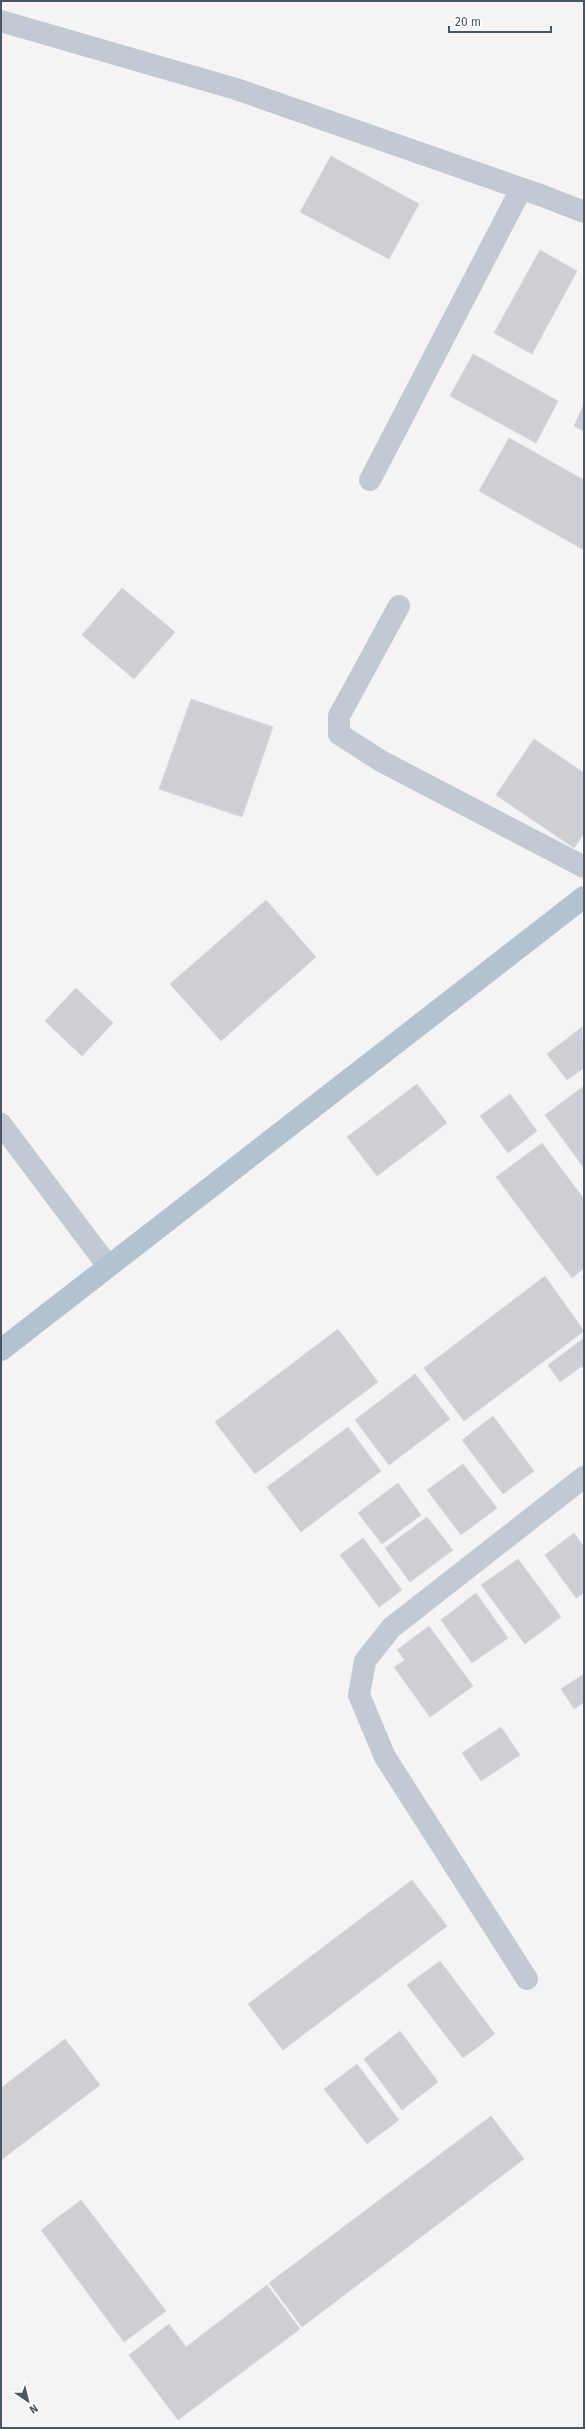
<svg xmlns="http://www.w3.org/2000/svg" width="585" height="2429" viewBox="0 0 585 2429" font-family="'Fira Sans',sans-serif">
<rect width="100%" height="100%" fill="#f5f3f3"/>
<g fill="#cdcfd5" stroke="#d7d9de">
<polygon points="331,156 419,204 389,259 300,212"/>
<polygon points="540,250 577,271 532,354 494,333"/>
<polygon points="473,354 558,401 536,443 450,396"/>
<polygon points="584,404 584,431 574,426"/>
<polygon points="509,438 584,480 584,550 479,491"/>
<polygon points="122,588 175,632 134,679 82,635"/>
<polygon points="191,699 273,727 242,817 159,789"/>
<polygon points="534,739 584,773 584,833 574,848 496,795"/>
<polygon points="266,900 316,957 221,1041 170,984"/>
<polygon points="76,988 113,1023 82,1056 45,1021"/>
<polygon points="582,1027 584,1068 567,1080 547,1054"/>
<polygon points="417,1084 447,1123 377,1176 347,1137"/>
<polygon points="584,1086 584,1168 545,1115"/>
<polygon points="510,1094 537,1131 508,1153 480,1116"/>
<polygon points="542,1143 584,1199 584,1268 572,1278 496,1177"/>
<polygon points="545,1276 584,1331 464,1421 424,1368"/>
<polygon points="338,1329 378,1382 255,1474 215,1422"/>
<polygon points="584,1338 584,1369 582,1366 560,1382 548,1365"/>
<polygon points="415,1374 450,1419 389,1465 355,1420"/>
<polygon points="493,1416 534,1471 503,1494 462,1440"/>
<polygon points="348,1427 381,1471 301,1532 267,1487"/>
<polygon points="463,1464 497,1508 461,1535 427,1490"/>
<polygon points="398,1483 421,1515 382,1544 358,1513"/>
<polygon points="427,1517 453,1550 410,1582 385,1548"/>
<polygon points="574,1533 584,1547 584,1593 576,1598 545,1555"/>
<polygon points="363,1538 402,1590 379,1607 340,1555"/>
<polygon points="518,1559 561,1617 525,1644 481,1585"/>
<polygon points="476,1593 508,1638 472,1663 441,1620"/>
<polygon points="429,1626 473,1686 430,1717 394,1667 405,1660 397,1650"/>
<polygon points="584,1674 584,1702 574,1709 561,1689"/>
<polygon points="501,1727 520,1755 481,1781 462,1753"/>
<polygon points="412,1880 447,1926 283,2050 248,2004"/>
<polygon points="440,1961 495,2034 463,2058 407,1985"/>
<polygon points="400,2031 438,2082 402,2110 364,2059"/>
<polygon points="65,2039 100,2085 1,2160 1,2088"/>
<polygon points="357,2064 399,2120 367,2144 324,2089"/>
<polygon points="491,2116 524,2159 302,2327 269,2283"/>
<polygon points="81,2200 166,2311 124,2342 41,2230"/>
<polygon points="267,2285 300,2329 178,2420 129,2355 169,2324 186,2347"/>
</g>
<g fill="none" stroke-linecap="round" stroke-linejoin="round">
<g stroke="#c1cad2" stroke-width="22">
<polyline points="1,21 236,89 543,196 584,212"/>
<polyline points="370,480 521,189"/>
<polyline points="399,606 339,716 339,734 381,761 584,867"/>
<polyline points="1,1124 108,1266"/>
<polyline points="527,1979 385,1757 359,1695 365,1661 391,1628 584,1477"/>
</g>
<polyline stroke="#b3c2d1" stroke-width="22" points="1,1350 584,897"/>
</g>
<rect width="585" height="2429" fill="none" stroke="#4a5661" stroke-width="4"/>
<g transform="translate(28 2401) rotate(145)" stroke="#ffffff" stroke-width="3" paint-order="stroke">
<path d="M0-3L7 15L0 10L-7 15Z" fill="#4a5661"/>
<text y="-6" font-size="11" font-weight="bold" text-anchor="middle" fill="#4a5661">N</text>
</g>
<path d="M449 26v6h102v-6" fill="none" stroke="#4a5661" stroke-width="2"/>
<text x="455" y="26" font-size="12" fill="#4a5661" stroke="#ffffff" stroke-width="3" paint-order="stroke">20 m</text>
</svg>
